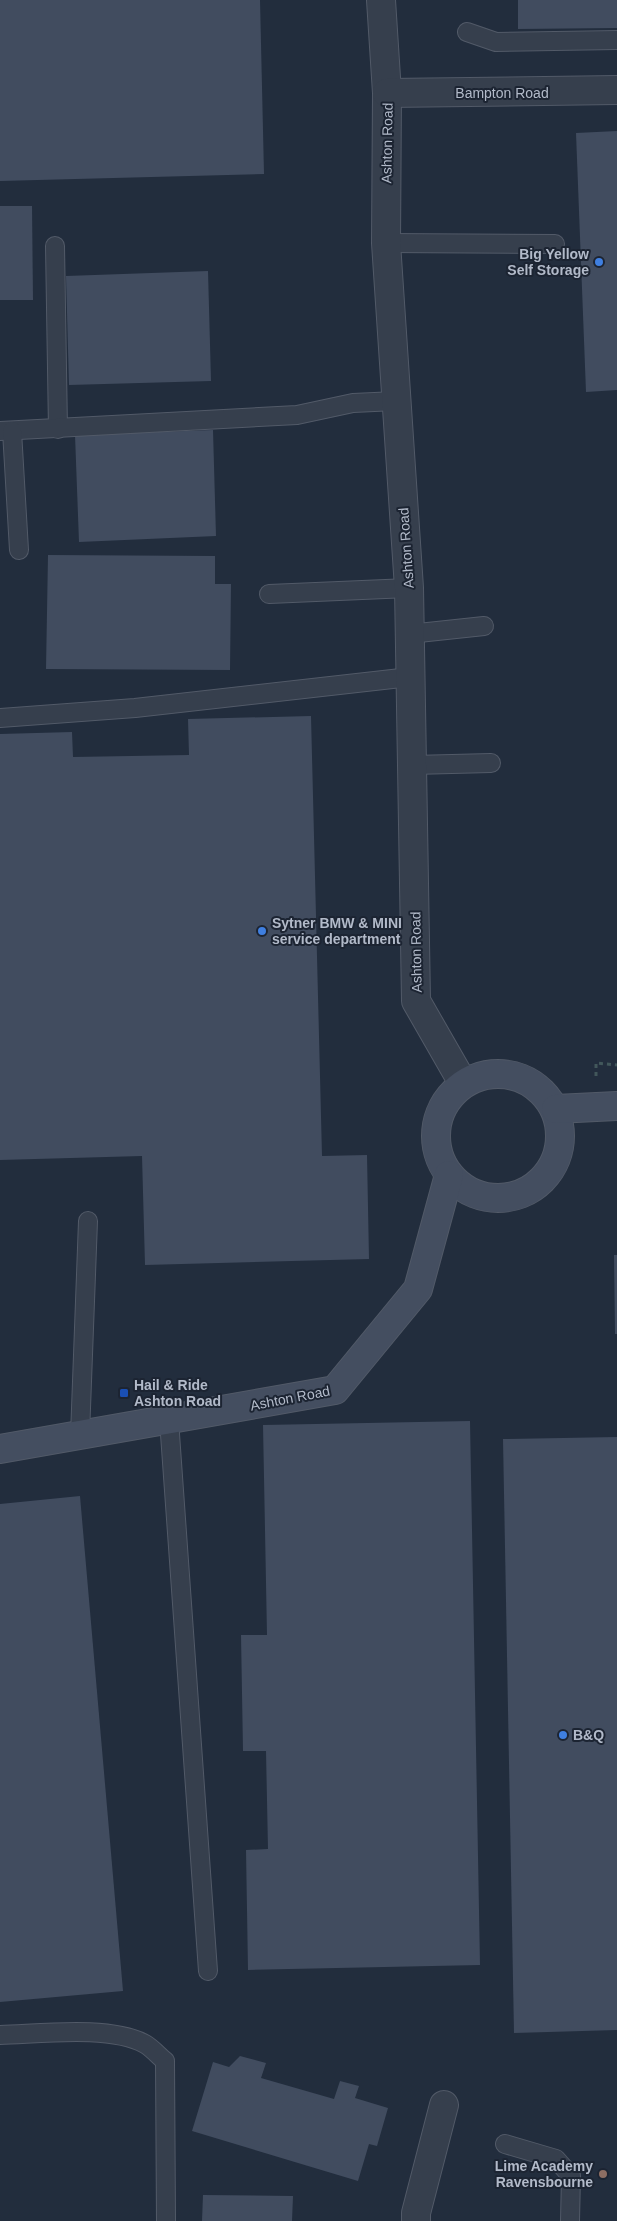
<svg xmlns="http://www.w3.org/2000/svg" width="617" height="2221" viewBox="0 0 617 2221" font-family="Arial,sans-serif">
<rect width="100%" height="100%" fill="#222d3d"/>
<g fill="#414c5f">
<polygon points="0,0 260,0 264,174 0,181"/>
<polygon points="518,0 617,0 617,28 518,29"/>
<polygon points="617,131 617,390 586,392 576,133"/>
<polygon points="0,206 32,206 33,300 0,300"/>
<polygon points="208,271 211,381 69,385 66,276"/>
<polygon points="213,430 216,536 79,542 75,435"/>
<polygon points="48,555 215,556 215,584 231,584 230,670 46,669"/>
<polygon points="311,716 322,1156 367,1155 369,1259 145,1265 142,1156 0,1160 0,734 72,732 73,757 189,755 188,719"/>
<polygon points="614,1255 617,1255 617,1334 615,1334"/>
<polygon points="470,1421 480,1965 248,1970 246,1850 268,1849 266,1751 243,1751 241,1635 267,1635 263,1425"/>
<polygon points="617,1437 617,2030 514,2033 503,1439"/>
<polygon points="80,1496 123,1991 0,2002 0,1504"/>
<polygon points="240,2056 266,2063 261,2078 334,2099 340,2081 359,2086 355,2098 388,2108 377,2146 369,2144 358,2181 192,2131 213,2062 229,2067"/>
<polygon points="203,2195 293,2196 292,2221 202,2221"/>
</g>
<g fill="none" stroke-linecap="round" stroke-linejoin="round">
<g stroke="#525a68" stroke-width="20">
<g id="lane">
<polyline points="467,32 496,42 617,40"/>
<polyline points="386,243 555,244"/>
<polyline points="55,246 58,429"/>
<polyline points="0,431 297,415 353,403 396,401"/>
<polyline points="12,431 19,550"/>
<polyline points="269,594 409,588"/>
<polyline points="409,634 484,626"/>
<polyline points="0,718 135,708 410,677"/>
<polyline points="413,765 491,763"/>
<polyline points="169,1420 208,1971"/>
<polyline points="80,1435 88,1221"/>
<path d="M 0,2035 C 40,2034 110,2025 145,2044 C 152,2048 159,2056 165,2061 L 166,2221"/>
<polyline points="505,2144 556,2159 571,2176 570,2221"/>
</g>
</g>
<g stroke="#525a68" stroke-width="30">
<g id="street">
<polyline points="381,0 387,93 386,243 409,588 416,1001 463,1083"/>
<polyline points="387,93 617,90"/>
<polyline points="416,2221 416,2213 444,2105"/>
</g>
</g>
<g stroke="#525a68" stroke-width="30">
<g id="secondary">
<circle cx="498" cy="1136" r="62"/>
<polyline points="556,1109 617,1106"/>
<polyline points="0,1449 335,1390 418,1289 449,1175"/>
</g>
</g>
<polyline stroke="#42575b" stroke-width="3" stroke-dasharray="4 4" stroke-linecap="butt" points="596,1076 596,1063 617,1065"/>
<use href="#lane" stroke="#363f4d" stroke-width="18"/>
<use href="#street" stroke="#363f4d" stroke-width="28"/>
<use href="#secondary" stroke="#444e60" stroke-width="28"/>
</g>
<g fill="#3f7fe0" stroke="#1c2432" stroke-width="2">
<circle cx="599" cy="262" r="5"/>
<circle cx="262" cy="931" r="5"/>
<circle cx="563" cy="1735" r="5"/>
</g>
<rect fill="#1a4fb4" stroke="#1c2432" stroke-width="2" x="119" y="1388" width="10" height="10" rx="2.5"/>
<circle fill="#8d6e63" stroke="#1c2432" stroke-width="2" cx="603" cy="2174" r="5"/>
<g text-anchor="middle" stroke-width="4" stroke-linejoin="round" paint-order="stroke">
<g font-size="14" fill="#b2bac9" stroke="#1c2432">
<text x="502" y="98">Bampton Road</text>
<text transform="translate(387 143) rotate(-89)" y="5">Ashton Road</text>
<text transform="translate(406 548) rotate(-94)" y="5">Ashton Road</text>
<text transform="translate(416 952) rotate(-91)" y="5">Ashton Road</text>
<text transform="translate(290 1398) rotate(-11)" y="5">Ashton Road</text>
</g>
<g font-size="14" font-weight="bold" fill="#b2bac9" stroke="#1c2432" text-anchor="start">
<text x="589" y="259" text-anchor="end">Big Yellow<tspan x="589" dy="16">Self Storage</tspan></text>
<text x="272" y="928">Sytner BMW &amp; MINI<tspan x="272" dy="16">service department</tspan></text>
<text x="134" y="1390">Hail &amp; Ride<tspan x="134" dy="16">Ashton Road</tspan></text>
<text x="573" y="1740">B&amp;Q</text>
<text x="593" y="2171" text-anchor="end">Lime Academy<tspan x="593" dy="16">Ravensbourne</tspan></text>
</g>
</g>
</svg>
